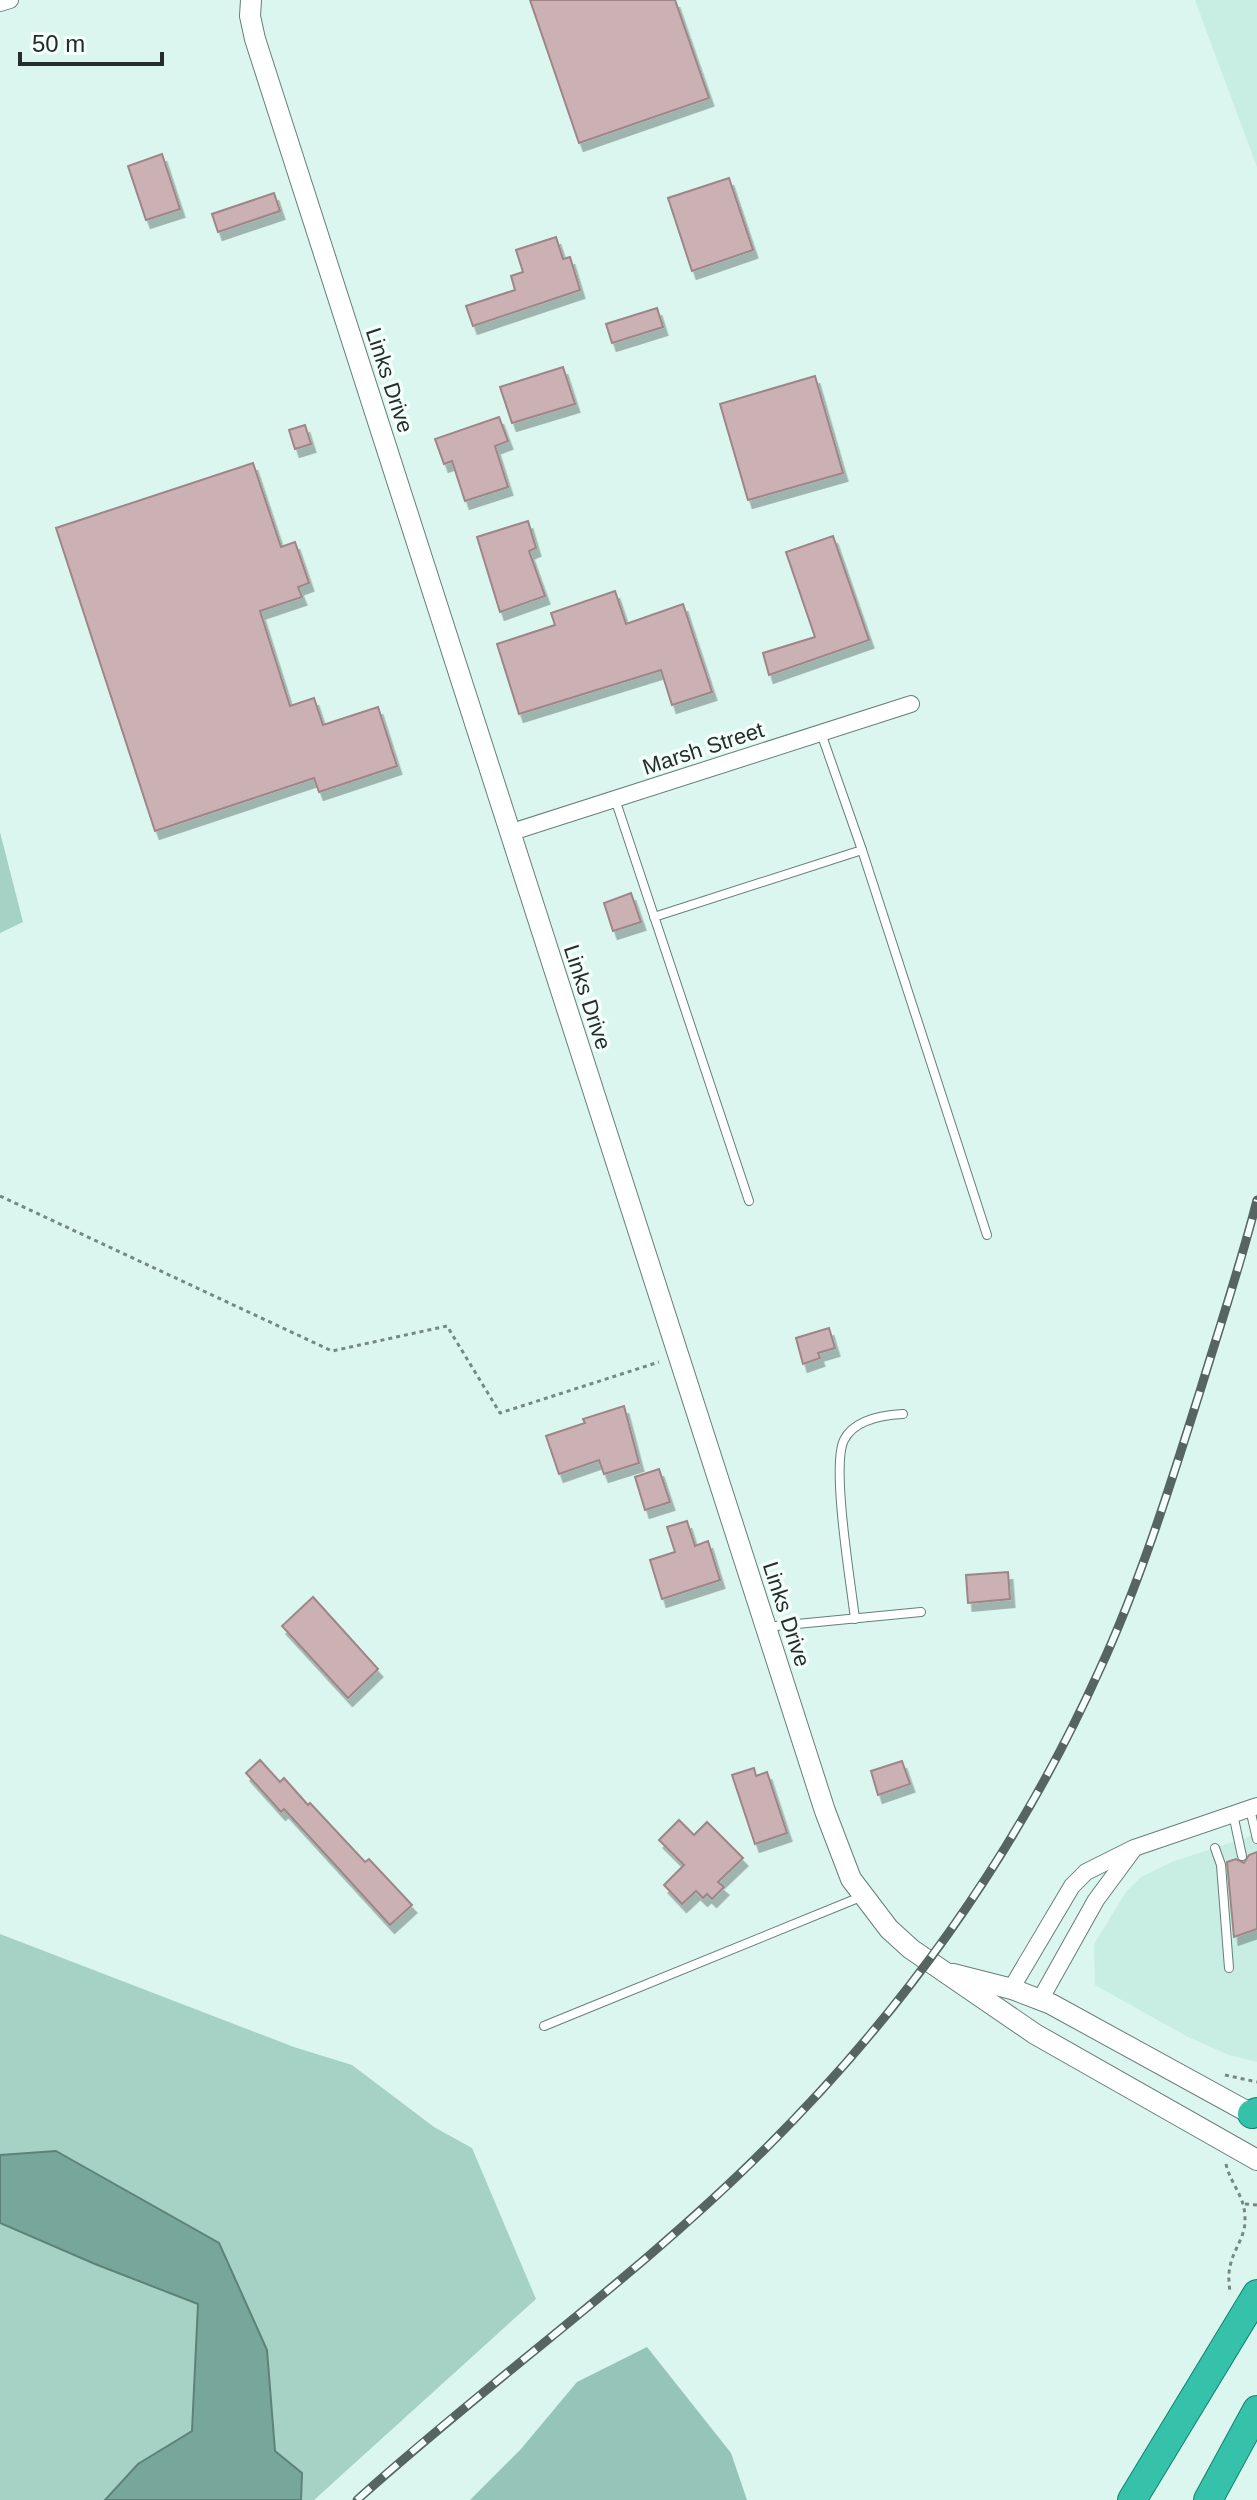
<svg xmlns="http://www.w3.org/2000/svg" width="1257" height="2500" viewBox="0 0 1257 2500" font-family="Arial,sans-serif">
<defs>
<filter id="shadow"><feDropShadow dx="4.5" dy="8" stdDeviation="0" flood-color="#0004"/></filter>
</defs>
<rect width="100%" height="100%" fill="#daf6ee"/>
<g fill="#c8ede2">
<polygon points="1195,0 1257,0 1257,167"/>
<polygon points="1257,1834 1257,2062 1229,2055 1188,2037 1095,1985 1094,1944 1126,1892 1141,1877 1172,1862"/>
</g>
<g fill="#a5d2c5">
<polygon points="0,832 23,922 0,933"/>
<polygon points="0,1934 294,2047 352,2065 434,2127 472,2148 536,2299 314,2500 301,2500 302,2473 275,2451 267,2350 56,2151 0,2155"/>
<polygon points="0,2223 95,2264 198,2304 192,2432 138,2464 105,2500 0,2500"/>
</g>
<polygon fill="#94c5b8" points="647,2347 731,2453 747,2500 470,2500 521,2449 577,2382"/>
<polygon fill="#77a79a" stroke="#5e8278" stroke-width="2" points="56,2151 219,2243 267,2350 275,2451 302,2473 301,2500 105,2500 138,2464 192,2431 198,2304 95,2264 0,2223 0,2155"/>
<g fill="#ccb1b4" stroke="#9e8588" stroke-width="2" filter="url(#shadow)">
<polygon points="530,0 675,0 709,98 579,143"/>
<polygon points="162,154 180,209 146,220 128,166"/>
<polygon points="729,178 753,250 692,271 668,198"/>
<polygon points="274,193 280,211 218,232 212,214"/>
<polygon points="556,237 563,259 570,257 580,290 473,326 466,306 515,290 511,276 523,272 516,250"/>
<polygon points="657,308 663,327 612,343 606,324"/>
<polygon points="563,367 575,404 512,423 500,387"/>
<polygon points="815,376 843,473 748,500 720,404"/>
<polygon points="499,417 508,441 495,446 508,487 465,501 452,461 444,464 435,439"/>
<polygon points="305,425 311,444 295,449 289,430"/>
<polygon points="253,463 281,547 295,542 309,583 298,587 302,597 260,611 290,706 314,698 323,725 378,707 397,766 319,792 314,778 155,831 56,528"/>
<polygon points="528,521 536,548 529,551 545,596 500,612 477,537"/>
<polygon points="833,536 869,640 769,675 763,653 815,637 786,552"/>
<polygon points="615,591 626,624 683,604 712,692 672,705 661,670 519,714 497,644 555,625 551,613"/>
<polygon points="631,893 641,922 613,931 604,903"/>
<polygon points="829,1328 835,1348 818,1353 820,1358 803,1364 796,1338"/>
<polygon points="624,1406 639,1463 604,1474 599,1460 559,1474 546,1436 585,1423 583,1419"/>
<polygon points="659,1469 670,1502 645,1510 635,1477"/>
<polygon points="687,1521 695,1546 708,1541 720,1580 662,1599 650,1560 675,1552 667,1527"/>
<polygon points="1008,1572 1010,1599 968,1603 966,1575"/>
<polygon points="313,1597 378,1669 348,1698 282,1626"/>
<polygon points="260,1760 280,1782 284,1778 308,1805 310,1803 365,1862 369,1859 412,1905 390,1925 284,1809 281,1812 246,1773"/>
<polygon points="902,1761 910,1784 878,1795 871,1771"/>
<polygon points="754,1768 756,1776 767,1772 787,1833 755,1844 732,1775"/>
<polygon points="679,1820 694,1835 707,1822 743,1858 718,1882 724,1887 712,1899 707,1894 703,1898 696,1891 682,1904 664,1885 684,1865 659,1840"/>
<polygon points="1257,1852 1257,1929 1234,1937 1227,1862 1236,1859 1244,1863 1249,1855"/>
</g>
<g fill="none" stroke-linecap="round" stroke-linejoin="round">
<g stroke="#667f78" stroke-width="10">
<g id="service">
<polyline points="821,733 862,850 987,1235"/>
<polyline points="615,799 749,1201"/>
<polyline points="654,917 862,850"/>
<path d="M 855,1619 C 851,1584 831,1466 844,1440 C 854,1420 883,1415 903,1414"/>
<polyline points="766,1627 921,1612"/>
<polyline points="1250,1809 1257,1839"/>
<polyline points="1233,1814 1242,1856"/>
<polyline points="1215,1848 1221,1865 1229,1968"/>
<polyline points="544,2026 863,1896"/>
</g>
</g>
<g stroke="#667f78" stroke-width="18">
<g id="minor">
<polyline points="0,3 10,0"/>
<polyline points="509,833 911,704"/>
<polyline points="1011,1989 1072,1886 1086,1872 1134,1848 1257,1806"/>
<polyline points="1040,2000 1096,1900 1133,1850"/>
</g>
</g>
<g stroke="#667f78" stroke-width="22">
<g id="tertiary">
<polyline points="251,0 250,16 255,39 825,1811 851,1879 889,1929 911,1949 1035,2034 1257,2160"/>
<polyline points="953,1974 1012,1989 1051,2004 1257,2117"/>
</g>
</g>
<g stroke="#0e8370" stroke-width="30">
<g id="trunk">
<polyline points="1252,2114 1257,2112"/>
<polyline points="1132,2500 1257,2294"/>
<polyline points="1208,2500 1257,2410"/>
</g>
</g>
<g stroke="#768883" stroke-width="3" stroke-dasharray="4 4" stroke-linecap="butt">
<polyline points="0,1196 332,1351 447,1326 500,1413 659,1362"/>
<polyline points="1225,2075 1257,2082"/>
<path d="M 1226,2164 C 1230,2183 1245,2196 1245,2218 C 1246,2237 1233,2249 1230,2267 C 1228,2275 1229,2284 1230,2292"/>
<polyline points="1245,2204 1257,2205"/>
</g>
<use href="#service" stroke="#fff" stroke-width="8"/>
<use href="#minor" stroke="#fff" stroke-width="16"/>
<use href="#tertiary" stroke="#fff" stroke-width="20"/>
<use href="#trunk" stroke="#36c2aa" stroke-width="28"/>
<g stroke="#566561" stroke-width="9">
<path id="rail" d="M 357,2500 C 490,2380 638,2276 765,2149 C 904,2011 1018,1850 1099,1671 C 1141,1580 1171,1483 1201,1388 C 1220,1326 1241,1263 1257,1200"/>
</g>
<use href="#rail" stroke="#f4fffc" stroke-width="6" stroke-dasharray="18" stroke-linecap="butt"/>
</g>
<g text-anchor="middle" stroke-width="7" stroke-linejoin="round" paint-order="stroke">
<g font-size="22" fill="#232d2a" stroke="#f4fffc">
<text transform="translate(390 380) rotate(72)" y="8">Links Drive</text>
<text transform="translate(703 748) rotate(-18)" y="8">Marsh Street</text>
<text transform="translate(588 997) rotate(72)" y="8">Links Drive</text>
<text transform="translate(787 1614) rotate(72)" y="8">Links Drive</text>
</g>
</g>
<path d="M20 52v12h142v-12" fill="none" stroke="#232d2a" stroke-width="4"/>
<text x="32" y="52" font-size="24" fill="#232d2a" stroke="#f4fffc" stroke-width="6" paint-order="stroke">50 m</text>
</svg>
